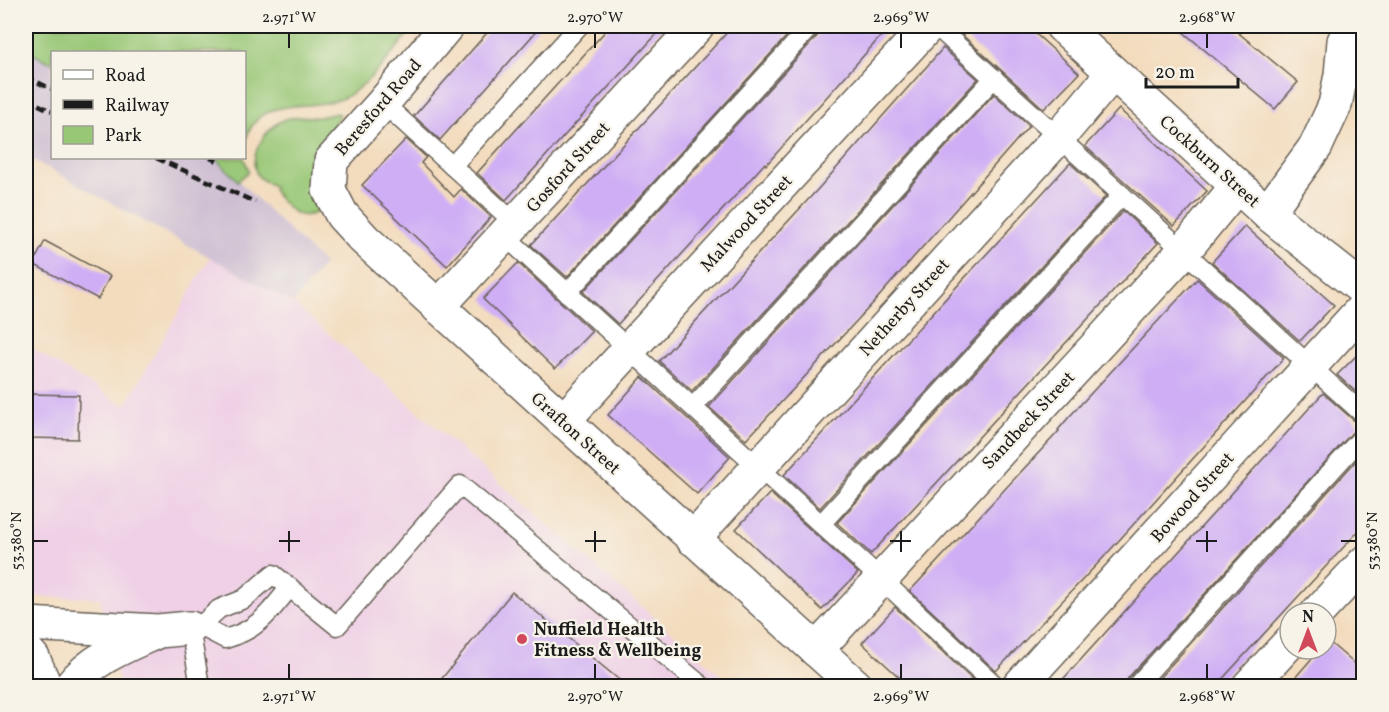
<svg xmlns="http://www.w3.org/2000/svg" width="1389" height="712" viewBox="0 0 1389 712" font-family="Vollkorn,serif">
<rect width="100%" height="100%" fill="#f7f3e8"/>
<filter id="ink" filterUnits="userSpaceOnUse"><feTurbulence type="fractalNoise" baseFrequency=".0167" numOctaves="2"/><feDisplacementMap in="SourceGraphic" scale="12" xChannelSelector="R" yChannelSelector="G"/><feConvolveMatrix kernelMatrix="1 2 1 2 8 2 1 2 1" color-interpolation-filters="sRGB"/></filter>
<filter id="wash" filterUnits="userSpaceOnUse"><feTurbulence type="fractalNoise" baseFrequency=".008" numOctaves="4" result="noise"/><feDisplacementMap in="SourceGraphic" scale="24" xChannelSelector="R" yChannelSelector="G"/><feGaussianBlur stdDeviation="1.35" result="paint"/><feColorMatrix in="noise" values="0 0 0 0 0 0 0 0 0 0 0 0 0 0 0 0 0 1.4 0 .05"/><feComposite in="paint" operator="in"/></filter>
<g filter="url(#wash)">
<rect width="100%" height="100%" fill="#f3dcbe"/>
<polygon fill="#efd0e6" points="210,257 293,303 733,686 120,686 100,598 36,597 26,594 26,345 125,406"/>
<polygon fill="#cdbed2" points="26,51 52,63 52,158 215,158 324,264 293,303 26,156"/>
<g fill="#98c776" stroke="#5a7249" stroke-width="1.5">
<path d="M 26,26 L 415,26 C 396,48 377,76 352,93 C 317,118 257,87 245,144 L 244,52 L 52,52 L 52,63 L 26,51 Z"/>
<path d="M 338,113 L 340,115 C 316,150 301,168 319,211 C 303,220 295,215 283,203 C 278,197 274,194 273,186 C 267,182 263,182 258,176 C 246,156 267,125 286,119 C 297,115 308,118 319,117 C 325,116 332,114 338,113 Z"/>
<polygon points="215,158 244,158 249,171 238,181"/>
</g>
<g id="blocks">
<g fill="#cfaef5">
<polygon points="493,26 541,26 440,140 414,116"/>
<polygon points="610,26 664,26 506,200 477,173"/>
<polygon points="733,26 796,26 567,277 531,245"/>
<polygon points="822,26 890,26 766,165 765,163 747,183 618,324 583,292 819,34"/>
<polygon points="967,26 1027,26 1079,73 1044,109 960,33"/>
<polygon points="1176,26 1230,26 1298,82 1275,109"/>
<polygon points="943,48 978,79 692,391 659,361 818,189"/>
<polygon points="994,94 1029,126 875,301 746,440 709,407"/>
<polygon points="1119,109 1207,191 1174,226 1085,146"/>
<polygon points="406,139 426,157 421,163 454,197 461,189 491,217 447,266 362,185"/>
<polygon points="1070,163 1106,196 820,508 784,475"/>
<polygon points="1123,211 1158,243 871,554 837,523"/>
<polygon points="1245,226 1334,305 1300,341 1212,262"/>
<polygon points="45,241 110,276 98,299 33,264"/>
<polygon points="518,263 592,331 555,369 483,299"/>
<polygon points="1197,279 1284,358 1103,558 996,671 910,591 1059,431 1058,430 1069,417"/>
<polygon points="1364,348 1364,399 1337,375"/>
<polygon points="642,377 730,457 697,494 608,415"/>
<polygon points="1323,393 1359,425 1128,678 1125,687 1056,687"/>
<polygon points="26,394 79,395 78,439 26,438"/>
<polygon points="1364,452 1364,525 1215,687 1151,687"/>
<polygon points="770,493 858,573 822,610 736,529"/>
<polygon points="512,592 628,687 435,687"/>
<polygon points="895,607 980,687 910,687 875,655 862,643"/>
<polygon points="1328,641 1364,672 1351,687 1287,687 1320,649 1326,649"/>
</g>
</g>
</g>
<g filter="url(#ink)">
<use href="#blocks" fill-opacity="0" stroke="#675f55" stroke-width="1.5"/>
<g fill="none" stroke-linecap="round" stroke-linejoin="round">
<g stroke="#675f55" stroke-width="21">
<g id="service">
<polyline points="936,26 1364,415"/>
<polyline points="383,103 516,224"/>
<polyline points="452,166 579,26"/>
<polyline points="505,236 881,579 996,686"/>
<polyline points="567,293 811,26"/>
<polyline points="693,407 994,78"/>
<polyline points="821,524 1122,195"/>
<path d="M 200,626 L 225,639 C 258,630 269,613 290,587"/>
<polyline points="200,686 190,628 200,626 219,609 244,599 273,574 337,626 460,485 702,686"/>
<polyline points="1136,686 1364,435"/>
</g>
</g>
<g stroke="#675f55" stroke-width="36">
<g id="minor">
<polyline points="447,26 383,103 331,161 329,190 342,215 364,239 856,686"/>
<polyline points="1062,26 1267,213 1364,290"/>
<polyline points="1267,213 1316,146 1335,105 1341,75 1344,41 1353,26"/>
<polyline points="438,307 697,26"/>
<polyline points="563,421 928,26"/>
<polyline points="693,539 1059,137 1113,73"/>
<polyline points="1317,613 1364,563"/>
<polyline points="26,624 158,631 190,628"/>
<polyline points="816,650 1183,252 1237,186"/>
<path d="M 71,686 C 92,659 123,647 154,633"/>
<polyline points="1019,686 1364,307"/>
<polyline points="1249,686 1290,642"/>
</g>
</g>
<g stroke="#675f55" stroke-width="36">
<polyline id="tertiary" points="26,650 33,658 45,686"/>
</g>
<use href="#service" stroke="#fff" stroke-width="18"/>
<use href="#minor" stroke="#fff" stroke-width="33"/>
<use href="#tertiary" stroke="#fff" stroke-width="33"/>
<g stroke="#1c1c1c" stroke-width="4.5" stroke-dasharray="9 4.5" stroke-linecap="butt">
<polyline points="26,77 52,89"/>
<polyline points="26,99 52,111"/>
<polyline points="156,158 255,202"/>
<polyline points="210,158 217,161"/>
</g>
</g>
</g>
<path fill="none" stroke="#1c1c1c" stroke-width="2" d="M 289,33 L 289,48M 595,33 L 595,48M 901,33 L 901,48M 1207,33 L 1207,48M 289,531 L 289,552M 595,531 L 595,552M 901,531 L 901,552M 1207,531 L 1207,552M 33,541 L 48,541M 279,541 L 300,541M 585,541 L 606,541M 890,541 L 911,541M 1196,541 L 1217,541M 1341,541 L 1356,541M 289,664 L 289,679M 595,664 L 595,679M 901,664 L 901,679M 1207,664 L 1207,679"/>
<circle fill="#d1495b" stroke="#f7f3e8" stroke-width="2" cx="522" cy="639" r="6"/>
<g text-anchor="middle" stroke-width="4.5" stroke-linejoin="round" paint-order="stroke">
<g font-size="18" fill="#1c1c1c" stroke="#f7f3e8">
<text transform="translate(378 107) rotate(-49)" y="6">Beresford Road</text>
<text transform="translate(1210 161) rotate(42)" y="6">Cockburn Street</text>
<text transform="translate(568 167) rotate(-48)" y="6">Gosford Street</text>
<text transform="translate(746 223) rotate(-47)" y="6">Malwood Street</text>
<text transform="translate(904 307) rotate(-48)" y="6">Netherby Street</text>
<text transform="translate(1028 420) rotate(-47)" y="6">Sandbeck Street</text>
<text transform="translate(576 433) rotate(42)" y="6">Grafton Street</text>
<text transform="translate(1192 497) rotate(-48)" y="6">Bowood Street</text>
</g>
<g font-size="18" font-weight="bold" fill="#1c1c1c" stroke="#f7f3e8" text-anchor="start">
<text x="534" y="635">Nuffield Health<tspan x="534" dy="21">Fitness &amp; Wellbeing</tspan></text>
</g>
</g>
<rect width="1389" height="712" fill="none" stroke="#f7f3e8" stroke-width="66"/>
<rect x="51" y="51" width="195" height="108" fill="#f7f3e8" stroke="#9f9d96" stroke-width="1.5"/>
<rect x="63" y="70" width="30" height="9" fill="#ffffff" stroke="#9f9d96" stroke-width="1.5"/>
<text x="105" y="81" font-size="18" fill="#1c1c1c">Road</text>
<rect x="63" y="100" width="30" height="9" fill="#1c1c1c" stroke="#9f9d96" stroke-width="1.5"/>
<text x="105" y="111" font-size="18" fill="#1c1c1c">Railway</text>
<rect x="63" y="126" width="30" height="18" fill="#98c776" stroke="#9f9d96" stroke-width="1.5"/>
<text x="105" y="141" font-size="18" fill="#1c1c1c">Park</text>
<g transform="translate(1308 631)"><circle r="28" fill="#f7f3e8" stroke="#9f9d96" stroke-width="1.5"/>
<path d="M0-4.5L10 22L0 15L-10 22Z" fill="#d1495b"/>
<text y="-9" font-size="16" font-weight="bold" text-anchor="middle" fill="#1c1c1c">N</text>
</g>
<path d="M1146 78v9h92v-9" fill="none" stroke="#1c1c1c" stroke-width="3"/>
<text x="1155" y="78" font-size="18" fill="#1c1c1c" stroke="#f7f3e8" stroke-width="4.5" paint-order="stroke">20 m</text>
<rect x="33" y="33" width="1323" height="646" fill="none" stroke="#1c1c1c" stroke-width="2"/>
<g font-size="15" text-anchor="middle" fill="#1c1c1c">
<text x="289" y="22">2.971°W</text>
<text x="595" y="22">2.970°W</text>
<text x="901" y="22">2.969°W</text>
<text x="1207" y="22">2.968°W</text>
<text transform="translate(16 541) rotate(-90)" y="5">53.380°N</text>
<text transform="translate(1372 541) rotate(-90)" y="5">53.380°N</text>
<text x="289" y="701">2.971°W</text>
<text x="595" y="701">2.970°W</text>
<text x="901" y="701">2.969°W</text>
<text x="1207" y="701">2.968°W</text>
</g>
</svg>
